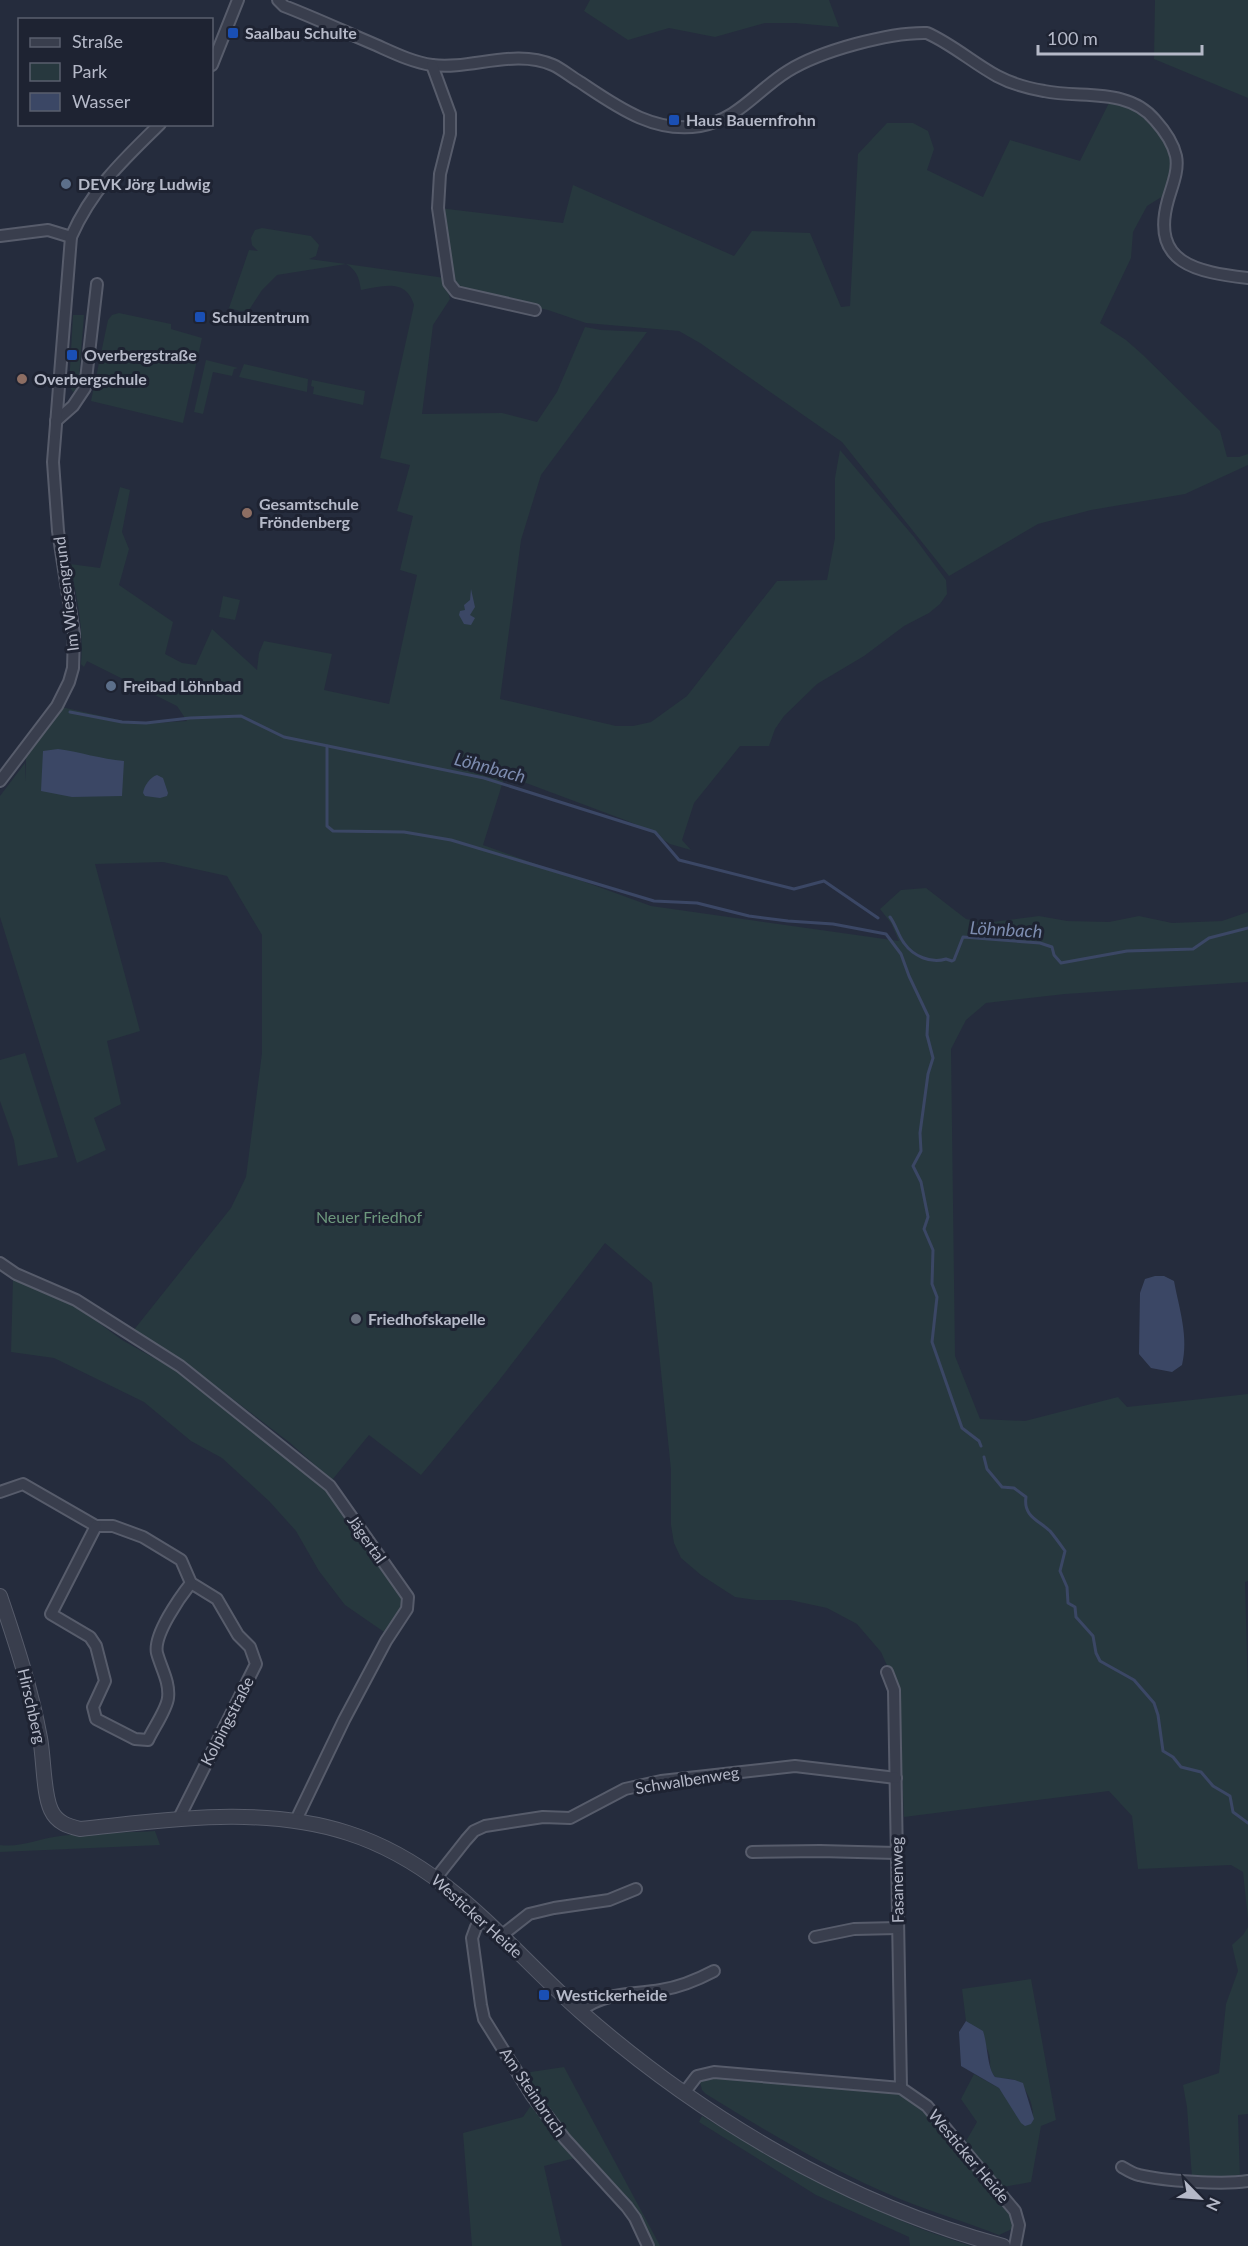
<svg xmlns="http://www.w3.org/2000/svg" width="1248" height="2246" viewBox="0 0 1248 2246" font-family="Lato,sans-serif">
<rect width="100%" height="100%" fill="#252c3d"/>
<g fill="#27383e">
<polygon points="590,0 829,0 839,27 795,23 765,23 715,37 669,28 628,40 584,11"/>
<polygon points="1155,0 1248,0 1248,98 1154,59"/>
<path d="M 1109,103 C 1115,104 1122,105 1127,107 C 1148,114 1169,142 1171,164 C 1171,174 1166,186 1163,196 L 1147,206 L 1133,232 L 1131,258 L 1100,323 L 1126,340 L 1143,355 L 1220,431 L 1227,457 L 1239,457 L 1248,454 L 1248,465 L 1185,494 L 1091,510 L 1038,524 L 949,576 L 842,442 L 700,343 L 679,331 L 586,323 L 548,310 L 457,291 L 452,284 L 439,208 L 563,223 L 573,185 L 734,256 L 752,231 L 810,233 L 841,307 L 850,306 L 858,154 L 887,123 L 913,123 L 928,131 L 934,149 L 927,170 L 983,197 L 1010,140 L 1080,161 Z"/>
<polygon points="262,228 311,236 319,245 316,256 309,259 346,264 277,275 262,290 249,310 240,311 229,308 249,250 258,251 252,245 251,238 255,230"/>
<path d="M 346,264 L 445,278 L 450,299 L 433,325 L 422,414 L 502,413 L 537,422 L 557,392 L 585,327 L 601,330 L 647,332 L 541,475 L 521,540 L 500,699 L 616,726 L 633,726 L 651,722 L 687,696 L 777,581 L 827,580 L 835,538 L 835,478 L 840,450 L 914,537 L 946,580 L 947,594 L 940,604 L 929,613 L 904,626 L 864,656 L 817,684 L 784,716 L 775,729 L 769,746 L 740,746 L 694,803 L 682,840 L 691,850 L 670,844 L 647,829 L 625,820 L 505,775 L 483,845 L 651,906 L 899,941 L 891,923 L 880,909 L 901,890 L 926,888 L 966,919 L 985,923 L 1039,916 L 1067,921 L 1109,922 L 1139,916 L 1172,923 L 1222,921 L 1248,912 L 1248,982 L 1065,994 L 986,1003 L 966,1020 L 951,1049 L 955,1356 L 980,1419 L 1025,1421 L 1118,1397 L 1127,1407 L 1248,1394 L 1248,1581 L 1245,1582 L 1248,1693 L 1248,1919 L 1243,1872 L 1231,1865 L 1138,1869 L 1132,1816 L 1109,1791 L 904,1817 L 898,1690 L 881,1652 L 857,1624 L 827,1608 L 790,1600 L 756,1600 L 735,1597 L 701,1575 L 681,1558 L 674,1543 L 671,1525 L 671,1470 L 652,1283 L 605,1243 L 497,1383 L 421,1475 L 369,1435 L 332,1480 L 289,1442 L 182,1360 L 133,1331 L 231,1208 L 246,1177 L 262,1053 L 262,935 L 227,876 L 163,862 L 95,864 L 140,1031 L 107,1041 L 121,1104 L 94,1118 L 106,1150 L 77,1163 L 0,917 L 0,796 L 25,763 L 26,782 L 26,748 L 57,706 L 137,724 L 187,721 L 177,706 L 87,661 L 84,667 L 81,664 C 84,629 77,598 70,564 L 100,568 L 120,487 L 130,490 L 122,532 L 129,549 L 119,585 L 173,622 L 165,654 L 182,663 L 196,665 L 212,629 L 257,670 L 259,653 L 264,641 L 332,654 L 324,690 L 389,704 L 417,575 L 400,570 L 413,516 L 397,511 L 410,465 L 380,458 L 414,305 C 406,278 383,286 361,290 C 359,278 357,270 346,264 Z"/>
<polygon points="119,313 171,324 171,329 202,338 183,423 91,401 108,320 112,315"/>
<polygon points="73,315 84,315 78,389 73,392 69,386"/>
<polygon points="206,360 238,368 234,369 232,376 213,372 203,414 194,412"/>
<polygon points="244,364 308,379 307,392 239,377"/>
<polygon points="312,380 365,391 363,405 313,394 314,387 311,386"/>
<polygon points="223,596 240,600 235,620 219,617"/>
<polygon points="25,1053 58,1157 18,1166 14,1140 0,1101 0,1060"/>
<polygon points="13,1278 69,1301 122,1340 186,1376 328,1489 401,1593 404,1608 387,1634 345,1605 319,1571 296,1531 269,1501 222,1458 191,1441 144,1402 54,1358 11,1352"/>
<path d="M 155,1831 L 160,1845 L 0,1852 L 0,1845 C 20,1848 41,1838 60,1836 C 91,1832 124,1833 155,1831 Z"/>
<polygon points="1248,1927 1248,2114 1238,2115 1240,2177 1192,2178 1187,2107 1183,2085 1219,2073 1226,2004 1238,1971 1232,1945 1243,1935"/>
<path d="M 1031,1979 L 1056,2120 L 1041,2126 L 1031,2182 L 998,2188 L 962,2148 L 977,2122 L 961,2099 L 974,2074 L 999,2088 L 1031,2124 C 1037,2112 1028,2087 1015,2080 C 1010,2078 1001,2079 995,2077 C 987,2067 992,2064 989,2054 C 985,2042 977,2026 966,2021 L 962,1989 Z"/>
<polygon points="564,2067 658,2242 660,2246 652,2246 637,2215 568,2133 524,2073"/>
<path d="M 714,2073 L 900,2091 L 925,2108 L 1014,2216 L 1012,2229 L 999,2235 C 966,2222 932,2212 900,2199 C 832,2171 769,2133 706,2094 L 702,2090 L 700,2082 Z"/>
<polygon points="534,2101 579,2157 544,2166 562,2246 472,2246 463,2133 523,2117"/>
<path d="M 702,2116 C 767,2155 832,2191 902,2221 C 924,2231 948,2238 971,2246 L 910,2246 L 909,2237 L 816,2195 L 699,2122 Z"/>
</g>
<g fill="#3b4765">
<polygon points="471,589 475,607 470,615 475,618 471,625 464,624 459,615 460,611 465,610 464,605 470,600"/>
<path d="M 58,749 C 80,752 101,759 124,761 L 122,796 L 72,797 L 41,791 L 43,751 Z"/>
<path d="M 157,775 L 163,778 L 168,793 L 167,796 L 160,798 L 145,796 L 143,793 C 144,786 150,777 157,775 Z"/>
<path d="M 1155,1276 L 1164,1276 L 1174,1281 C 1179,1308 1189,1337 1182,1365 L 1172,1372 L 1151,1368 L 1139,1354 L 1140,1293 L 1145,1279 Z"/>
<path d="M 966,2021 L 983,2031 C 988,2046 987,2067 995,2077 L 1015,2080 L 1023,2083 L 1034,2119 L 1031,2124 L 1025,2126 L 1021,2123 L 999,2088 L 961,2066 L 959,2032 Z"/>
</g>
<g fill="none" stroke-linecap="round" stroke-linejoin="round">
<g stroke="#3b4765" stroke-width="3">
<polyline points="70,712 122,722 146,723 190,718 241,716 284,737 484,778 655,832 679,860 794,889 824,881 878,918"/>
<polyline points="327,746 327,826 333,831 404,832 451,840 654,901 697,903 749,916 788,921 833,924 886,934 901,954 909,976 928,1016 927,1035 933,1058 928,1074 920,1133 921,1151 913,1166 921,1182 928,1217 924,1229 933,1250 932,1284 937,1297 932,1342 962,1428 979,1441 981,1446"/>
<path d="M 890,917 C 896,925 898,935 904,943 C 913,956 931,964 946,959 L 952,961 L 954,960 L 963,937 L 1040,943 L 1052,947 L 1054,955 L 1061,963 L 1127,951 L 1193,949 L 1209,938 L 1248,928"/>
<path d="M 984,1457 L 987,1469 L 1002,1487 L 1014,1488 L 1026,1497 C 1023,1516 1038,1520 1050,1531 C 1055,1537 1060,1544 1065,1551 L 1060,1571 L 1067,1587 L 1068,1603 L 1075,1607 L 1076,1617 L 1093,1636 L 1096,1653 L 1100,1661 L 1134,1680 L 1154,1703 L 1158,1715 L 1163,1751 L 1173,1757 L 1181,1767 L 1201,1772 L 1213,1786 L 1230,1796 L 1233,1812 L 1248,1823"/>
</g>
<g stroke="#575c6b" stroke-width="14">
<g id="minor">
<path d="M 278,0 L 284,6 C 315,18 345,32 376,45 C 394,53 412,62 432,65 C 471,70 515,48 553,65 C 562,69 571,77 580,82 C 616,106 654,134 700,126 C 738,120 757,90 788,71 C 820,51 889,32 927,33 C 952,44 973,63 997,76 C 1012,84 1027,88 1044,91 C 1081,99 1128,87 1155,120 C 1164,130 1173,143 1176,156 C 1179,170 1172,186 1168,200 C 1150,264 1197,272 1248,278"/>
<polyline points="212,65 238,0"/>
<polyline points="432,65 450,114 450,134 440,174 438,208 449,283 456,292 535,310"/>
<polyline points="0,236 48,230 71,237"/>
<polyline points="56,421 73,406 85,388 97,284"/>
<path d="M 0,781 L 57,706 L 69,682 L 73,668 L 74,634 L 58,531 L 53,462 L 71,237 C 92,189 123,160 160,124"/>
<polyline points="0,1263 16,1274 76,1300 180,1366 330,1486 408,1597 407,1609 386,1641 344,1720 296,1820"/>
<polyline points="0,1492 23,1484 96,1526 113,1526 143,1537 181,1560 191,1583 217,1599 238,1635 250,1647 256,1664 178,1820"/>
<path d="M 96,1526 L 51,1614 L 90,1637 L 96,1646 L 105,1681 L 93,1707 L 96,1719 L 135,1739 L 148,1740 C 153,1729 167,1709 168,1698 C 170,1682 161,1668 157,1653 C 153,1635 180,1597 191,1583"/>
<polyline points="887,1672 894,1690 901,2088"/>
<polyline points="752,1852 820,1851 896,1853"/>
<polyline points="436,1878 466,1840 474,1831 485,1826 543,1817 570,1818 625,1789 661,1781 795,1766 896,1778"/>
<polyline points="483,1918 476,1927 472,1938 481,2005 484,2019 532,2096 565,2139 627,2207 635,2218 648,2246"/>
<polyline points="501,1936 529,1914 554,1908 609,1900 636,1889"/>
<polyline points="815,1937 854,1929 897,1928"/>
<path d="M 580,2011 C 604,1992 632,1995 661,1990 C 680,1987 697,1980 714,1971"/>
<polyline points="684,2093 697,2076 714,2072 901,2088 927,2106 1015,2211 1019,2225 1015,2246"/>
<path d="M 1122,2167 C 1127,2170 1133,2174 1139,2175 C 1164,2181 1223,2185 1248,2181"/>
</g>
</g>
<g stroke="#575c6b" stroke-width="16">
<path id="tertiary" d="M 0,1596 C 16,1643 31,1689 40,1738 C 44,1758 43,1793 51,1810 C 57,1823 68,1826 80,1829 C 169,1820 261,1805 348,1833 C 448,1865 505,1945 581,2012 C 702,2118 847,2204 1003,2246"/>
</g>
<use href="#minor" stroke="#393e4d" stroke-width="10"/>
<use href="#tertiary" stroke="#393e4d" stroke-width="14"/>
</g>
<g fill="#1a4fb4" stroke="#1e2332" stroke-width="2">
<rect x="227" y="27" width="12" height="12" rx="3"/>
<rect x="668" y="114" width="12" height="12" rx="3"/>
<rect x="194" y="311" width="12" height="12" rx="3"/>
<rect x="66" y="349" width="12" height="12" rx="3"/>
<rect x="538" y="1989" width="12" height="12" rx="3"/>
</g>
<g fill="#5c6f8a" stroke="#1e2332" stroke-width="2">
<circle cx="66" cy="184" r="6"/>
<circle cx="111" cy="686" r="6"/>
</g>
<g fill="#8d6e63" stroke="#1e2332" stroke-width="2">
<circle cx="22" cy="379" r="6"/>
<circle cx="247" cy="513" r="6"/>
</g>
<circle fill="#6b7280" stroke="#1e2332" stroke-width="2" cx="356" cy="1319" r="6"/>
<g text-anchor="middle" stroke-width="6" stroke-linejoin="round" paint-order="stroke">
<g font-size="16" font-weight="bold" fill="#b5b9c8" stroke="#1e2332" text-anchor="start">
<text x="245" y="39">Saalbau Schulte</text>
<text x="686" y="126">Haus Bauernfrohn</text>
<text x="78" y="190">DEVK Jörg Ludwig</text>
<text x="212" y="323">Schulzentrum</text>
<text x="84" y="361">Overbergstraße</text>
<text x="34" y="385">Overbergschule</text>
<text x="259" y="510">Gesamtschule<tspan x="259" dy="18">Fröndenberg</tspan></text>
<text x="123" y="692">Freibad Löhnbad</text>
<text x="368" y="1325">Friedhofskapelle</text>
<text x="556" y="2001">Westickerheide</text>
</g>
<g font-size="16" fill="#b5b9c8" stroke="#1e2332">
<text transform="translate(66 594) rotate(-97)" y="6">Im Wiesengrund</text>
<text transform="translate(367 1539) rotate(55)" y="6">Jägertal</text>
<text transform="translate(32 1706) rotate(77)" y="6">Hirschberg</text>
<text transform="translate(227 1721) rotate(-63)" y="6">Kolpingstraße</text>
<text transform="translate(687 1780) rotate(-9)" y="6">Schwalbenweg</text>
<text transform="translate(897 1880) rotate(-91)" y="6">Fasanenweg</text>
<text transform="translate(477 1916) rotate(42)" y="6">Westicker Heide</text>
<text transform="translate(533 2092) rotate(56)" y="6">Am Steinbruch</text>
<text transform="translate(969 2156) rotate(50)" y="6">Westicker Heide</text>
</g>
<g font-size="16" fill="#6d987d" stroke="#1e2332">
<text x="369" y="1223">Neuer Friedhof</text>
</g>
<g font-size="18" font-style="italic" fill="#7d8caf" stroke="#1e2332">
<text transform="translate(490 768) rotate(15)" y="6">Löhnbach</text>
<text transform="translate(1006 930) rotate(3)" y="6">Löhnbach</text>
</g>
</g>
<rect x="18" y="18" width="195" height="108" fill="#1e2332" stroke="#5a5f6e" stroke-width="1.5"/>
<rect x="30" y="38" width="30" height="9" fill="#393e4d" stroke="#5a5f6e" stroke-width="1.5"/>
<text x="72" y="48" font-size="18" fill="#b5b9c8">Straße</text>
<rect x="30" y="63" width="30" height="18" fill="#27383e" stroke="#5a5f6e" stroke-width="1.5"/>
<text x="72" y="78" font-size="18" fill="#b5b9c8">Park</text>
<rect x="30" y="93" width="30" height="18" fill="#3b4765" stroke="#5a5f6e" stroke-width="1.5"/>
<text x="72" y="108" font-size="18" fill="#b5b9c8">Wasser</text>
<g transform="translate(1200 2198) rotate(115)" stroke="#1e2332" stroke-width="4.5" paint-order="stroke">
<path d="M0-4.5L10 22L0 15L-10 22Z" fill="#b5b9c8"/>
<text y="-9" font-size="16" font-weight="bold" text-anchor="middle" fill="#b5b9c8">N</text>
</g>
<path d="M1038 45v9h164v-9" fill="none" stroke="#b5b9c8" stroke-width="3"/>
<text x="1047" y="45" font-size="18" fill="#b5b9c8" stroke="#1e2332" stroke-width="4.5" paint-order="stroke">100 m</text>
</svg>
